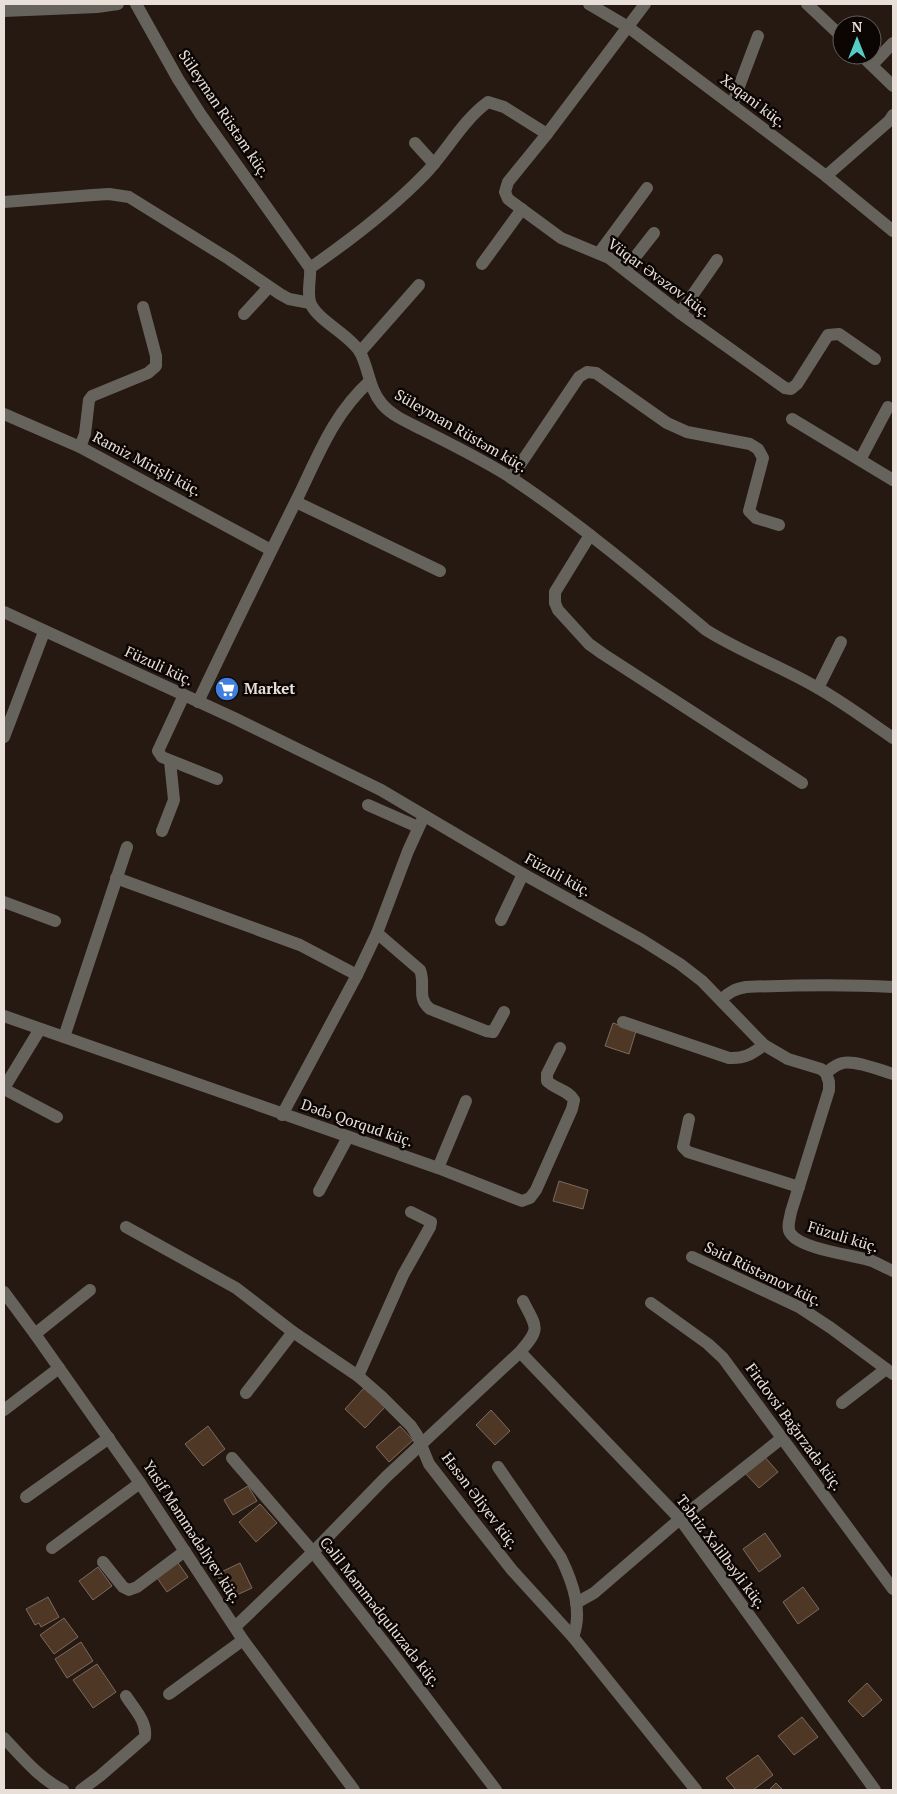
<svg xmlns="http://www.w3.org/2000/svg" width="897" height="1794" viewBox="0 0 897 1794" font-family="'PT Serif',serif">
<rect width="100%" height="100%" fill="#261911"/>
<g fill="#4e3725" stroke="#7a6a5f">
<polygon points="613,1023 636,1031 629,1054 605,1046"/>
<polygon points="559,1181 588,1190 583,1209 553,1201"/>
<polygon points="364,1388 385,1407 365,1428 345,1409"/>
<polygon points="491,1410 510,1431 495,1445 476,1425"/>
<polygon points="208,1426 225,1449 203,1466 185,1444"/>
<polygon points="400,1426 413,1440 389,1462 376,1447"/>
<polygon points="763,1455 778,1472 759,1488 744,1472"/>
<polygon points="248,1486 257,1501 233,1515 224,1500"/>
<polygon points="260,1504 277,1523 256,1542 239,1522"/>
<polygon points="765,1533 781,1556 759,1572 743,1549"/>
<polygon points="176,1560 188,1577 167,1592 155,1575"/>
<polygon points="240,1563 252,1588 228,1599 217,1574"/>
<polygon points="98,1567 112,1586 93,1600 79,1581"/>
<polygon points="803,1587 819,1609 798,1624 783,1602"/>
<polygon points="48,1597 59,1617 41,1627 39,1623 35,1625 26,1609"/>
<polygon points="64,1618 78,1637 54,1654 40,1635"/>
<polygon points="81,1642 93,1661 67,1678 55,1659"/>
<polygon points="97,1664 116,1692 93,1708 73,1680"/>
<polygon points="867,1683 882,1700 863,1717 848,1701"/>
<polygon points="802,1717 818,1737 794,1755 778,1736"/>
<polygon points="758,1755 773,1775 753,1790 736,1790 726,1778"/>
<polygon points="776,1783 783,1790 769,1790"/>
</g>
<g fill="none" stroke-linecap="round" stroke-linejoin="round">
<g stroke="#66635c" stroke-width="12">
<path d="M 136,4 L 178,79 L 201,115 L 310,268 C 311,279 307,290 310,302 C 316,320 349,334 360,352 C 369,369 369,389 382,404 C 393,417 412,424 427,432 C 455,446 483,460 510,477 C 579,523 643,577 706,630 C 741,652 780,666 816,687 C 843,702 868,721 893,738"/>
<polyline points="589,4 628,27 826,176 893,231"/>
<polyline points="645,4 547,134 508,182 505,192 508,199 561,238 609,258 680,313 785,388 791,389 797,384 828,335 839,334 875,359"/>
<polyline points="807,4 842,37"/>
<polyline points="4,11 97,7 118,4"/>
<polyline points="861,55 893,86"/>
<polyline points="872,65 893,43"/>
<polyline points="732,105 758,36"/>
<polyline points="415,143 434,164"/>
<polyline points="826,176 889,121 893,115"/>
<polyline points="4,202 93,195 109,194 129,197 229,259 280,294 289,299 310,303"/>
<polyline points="599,253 647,188"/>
<polyline points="482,264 522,209"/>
<path d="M 310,268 C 349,241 392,208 425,174 C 447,151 462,121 488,102 L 504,107 L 547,134"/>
<polyline points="625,270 654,233"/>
<polyline points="680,313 717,260"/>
<polyline points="244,314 269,287"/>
<polyline points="360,352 419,285"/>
<polyline points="4,414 80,447 271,550"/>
<polyline points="792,419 893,480"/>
<polyline points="80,447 85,434 89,400 92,396 148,373 156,366 156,356 143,307"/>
<polyline points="860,460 888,407"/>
<polyline points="511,478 579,377 587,372 596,373 667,423 687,432 750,444 758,449 763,458 749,511 756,518 779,525"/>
<polyline points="296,502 440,571"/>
<polyline points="590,535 555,592 555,603 558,610 589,644 603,654 802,783"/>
<path d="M 4,612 L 234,718 L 381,790 L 523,874 L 642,940 L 680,964 L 702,981 L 764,1045 L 788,1059 L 821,1069 L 826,1073 L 829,1082 L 829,1090 L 791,1212 C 790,1219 786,1228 791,1234 C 801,1249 853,1255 872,1261 C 879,1264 886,1268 893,1271"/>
<polyline points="818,688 841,642"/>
<polyline points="184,695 158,751 162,757 217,779"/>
<path d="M 198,702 C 230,635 262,569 295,503 C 317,459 332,415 370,381"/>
<polyline points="4,737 44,632"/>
<polyline points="368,805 418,827"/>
<polyline points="162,831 174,800 170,761"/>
<polyline points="116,878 300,945 357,975"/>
<polyline points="4,902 55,921"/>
<polyline points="501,920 523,874"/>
<path d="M 377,933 L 420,970 C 426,985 416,998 430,1009 L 486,1031 L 493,1032 L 504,1012"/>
<path d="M 721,1000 C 729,992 735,989 746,987 C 795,985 844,984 893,987"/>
<path d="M 4,1016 L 438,1168 L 522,1201 L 530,1198 L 536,1190 L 572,1109 L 574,1100 C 568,1090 555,1089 547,1081 L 547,1074 L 560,1048"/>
<path d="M 623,1022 L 729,1058 C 744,1059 752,1054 764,1045"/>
<polyline points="64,1037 127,847"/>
<path d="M 826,1073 C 831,1069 836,1064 843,1063 C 855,1060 880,1070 893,1074"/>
<polyline points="4,1088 40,1029"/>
<polyline points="4,1089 57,1117"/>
<polyline points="282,1115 357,975 377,933 408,851 424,816"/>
<polyline points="689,1119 683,1147 688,1152 799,1187"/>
<polyline points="438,1168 466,1101"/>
<polyline points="319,1191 348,1137"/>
<polyline points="126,1227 236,1288 293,1332 358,1376 382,1397 411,1426 417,1435 429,1464 471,1518 512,1570 573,1637 696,1790"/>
<polyline points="692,1257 799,1307 831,1328 893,1374"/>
<polyline points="4,1292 35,1334 140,1483 243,1640 354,1790"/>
<polyline points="651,1303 708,1344 723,1358 893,1589"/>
<polyline points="35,1334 90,1290"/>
<polyline points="520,1352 680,1519 875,1790"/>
<polyline points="358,1376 403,1275 430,1227 431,1222 411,1212"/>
<polyline points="246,1393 293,1332"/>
<polyline points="842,1403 886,1369"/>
<polyline points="4,1410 59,1368"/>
<polyline points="232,1458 313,1552 393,1654 496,1790"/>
<path d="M 498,1467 L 561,1558 C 573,1583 583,1611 573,1637"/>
<polyline points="26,1497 109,1438"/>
<polyline points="52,1548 140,1483"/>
<polyline points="103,1562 123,1587 129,1590 137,1587 185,1551"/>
<polyline points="576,1603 594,1593 680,1519 782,1438"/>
<path d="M 235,1627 L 313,1552 L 386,1477 L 520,1352 C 541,1328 537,1328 523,1301"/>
<polyline points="169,1694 243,1640"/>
<path d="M 4,1738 C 21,1756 40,1779 63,1790"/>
<path d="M 81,1790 L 100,1776 L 145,1737 C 147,1721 134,1709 126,1696"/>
</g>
</g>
<defs>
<g id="supermarket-disc" transform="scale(1.25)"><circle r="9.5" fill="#3f7fe0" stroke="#0b0603"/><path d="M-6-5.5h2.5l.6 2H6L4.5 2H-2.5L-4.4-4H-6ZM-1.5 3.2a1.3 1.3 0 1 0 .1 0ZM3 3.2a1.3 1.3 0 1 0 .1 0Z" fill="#fff"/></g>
</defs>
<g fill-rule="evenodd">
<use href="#supermarket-disc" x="227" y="689"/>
</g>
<g text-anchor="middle" stroke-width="5" stroke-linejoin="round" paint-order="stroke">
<g font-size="15" fill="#e9dfd9" stroke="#0b0603">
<text transform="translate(753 101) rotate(37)" y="5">Xəqani küç.</text>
<text transform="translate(224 114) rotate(56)" y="5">Süleyman Rüstəm küç.</text>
<text transform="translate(659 278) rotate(36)" y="5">Vüqar Əvəzov küç.</text>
<text transform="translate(461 431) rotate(30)" y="5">Süleyman Rüstəm küç.</text>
<text transform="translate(147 464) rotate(28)" y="5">Ramiz Mirişli küç.</text>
<text transform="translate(159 666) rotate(25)" y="5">Füzuli küç.</text>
<text transform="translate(558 875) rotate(29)" y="5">Füzuli küç.</text>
<text transform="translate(357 1123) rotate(19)" y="5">Dədə Qorqud küç.</text>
<text transform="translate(843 1237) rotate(17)" y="5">Füzuli küç.</text>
<text transform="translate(763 1274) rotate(26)" y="5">Səid Rüstəmov küç.</text>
<text transform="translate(794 1427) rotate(54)" y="5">Firdovsi Bağırzadə küç.</text>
<text transform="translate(480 1501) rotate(53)" y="5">Həsən Əliyev küç.</text>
<text transform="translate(192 1532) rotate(57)" y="5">Yusif Məmmədəliyev küç.</text>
<text transform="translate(721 1552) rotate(53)" y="5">Təbriz Xəlilbəyli küç.</text>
<text transform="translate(380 1612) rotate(52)" y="5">Cəlil Məmmədquluzadə küç.</text>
</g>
<g font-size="15" font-weight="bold" fill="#e9dfd9" stroke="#0b0603" text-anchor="start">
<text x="244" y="694">Market</text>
</g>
</g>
<rect width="897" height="1794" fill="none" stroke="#e9dfd9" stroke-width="10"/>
<g transform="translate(857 40)"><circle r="24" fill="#0b0603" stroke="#645d59"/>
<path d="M0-4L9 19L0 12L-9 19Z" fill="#55cdc6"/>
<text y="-8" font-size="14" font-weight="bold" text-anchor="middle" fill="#e9dfd9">N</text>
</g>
</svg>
